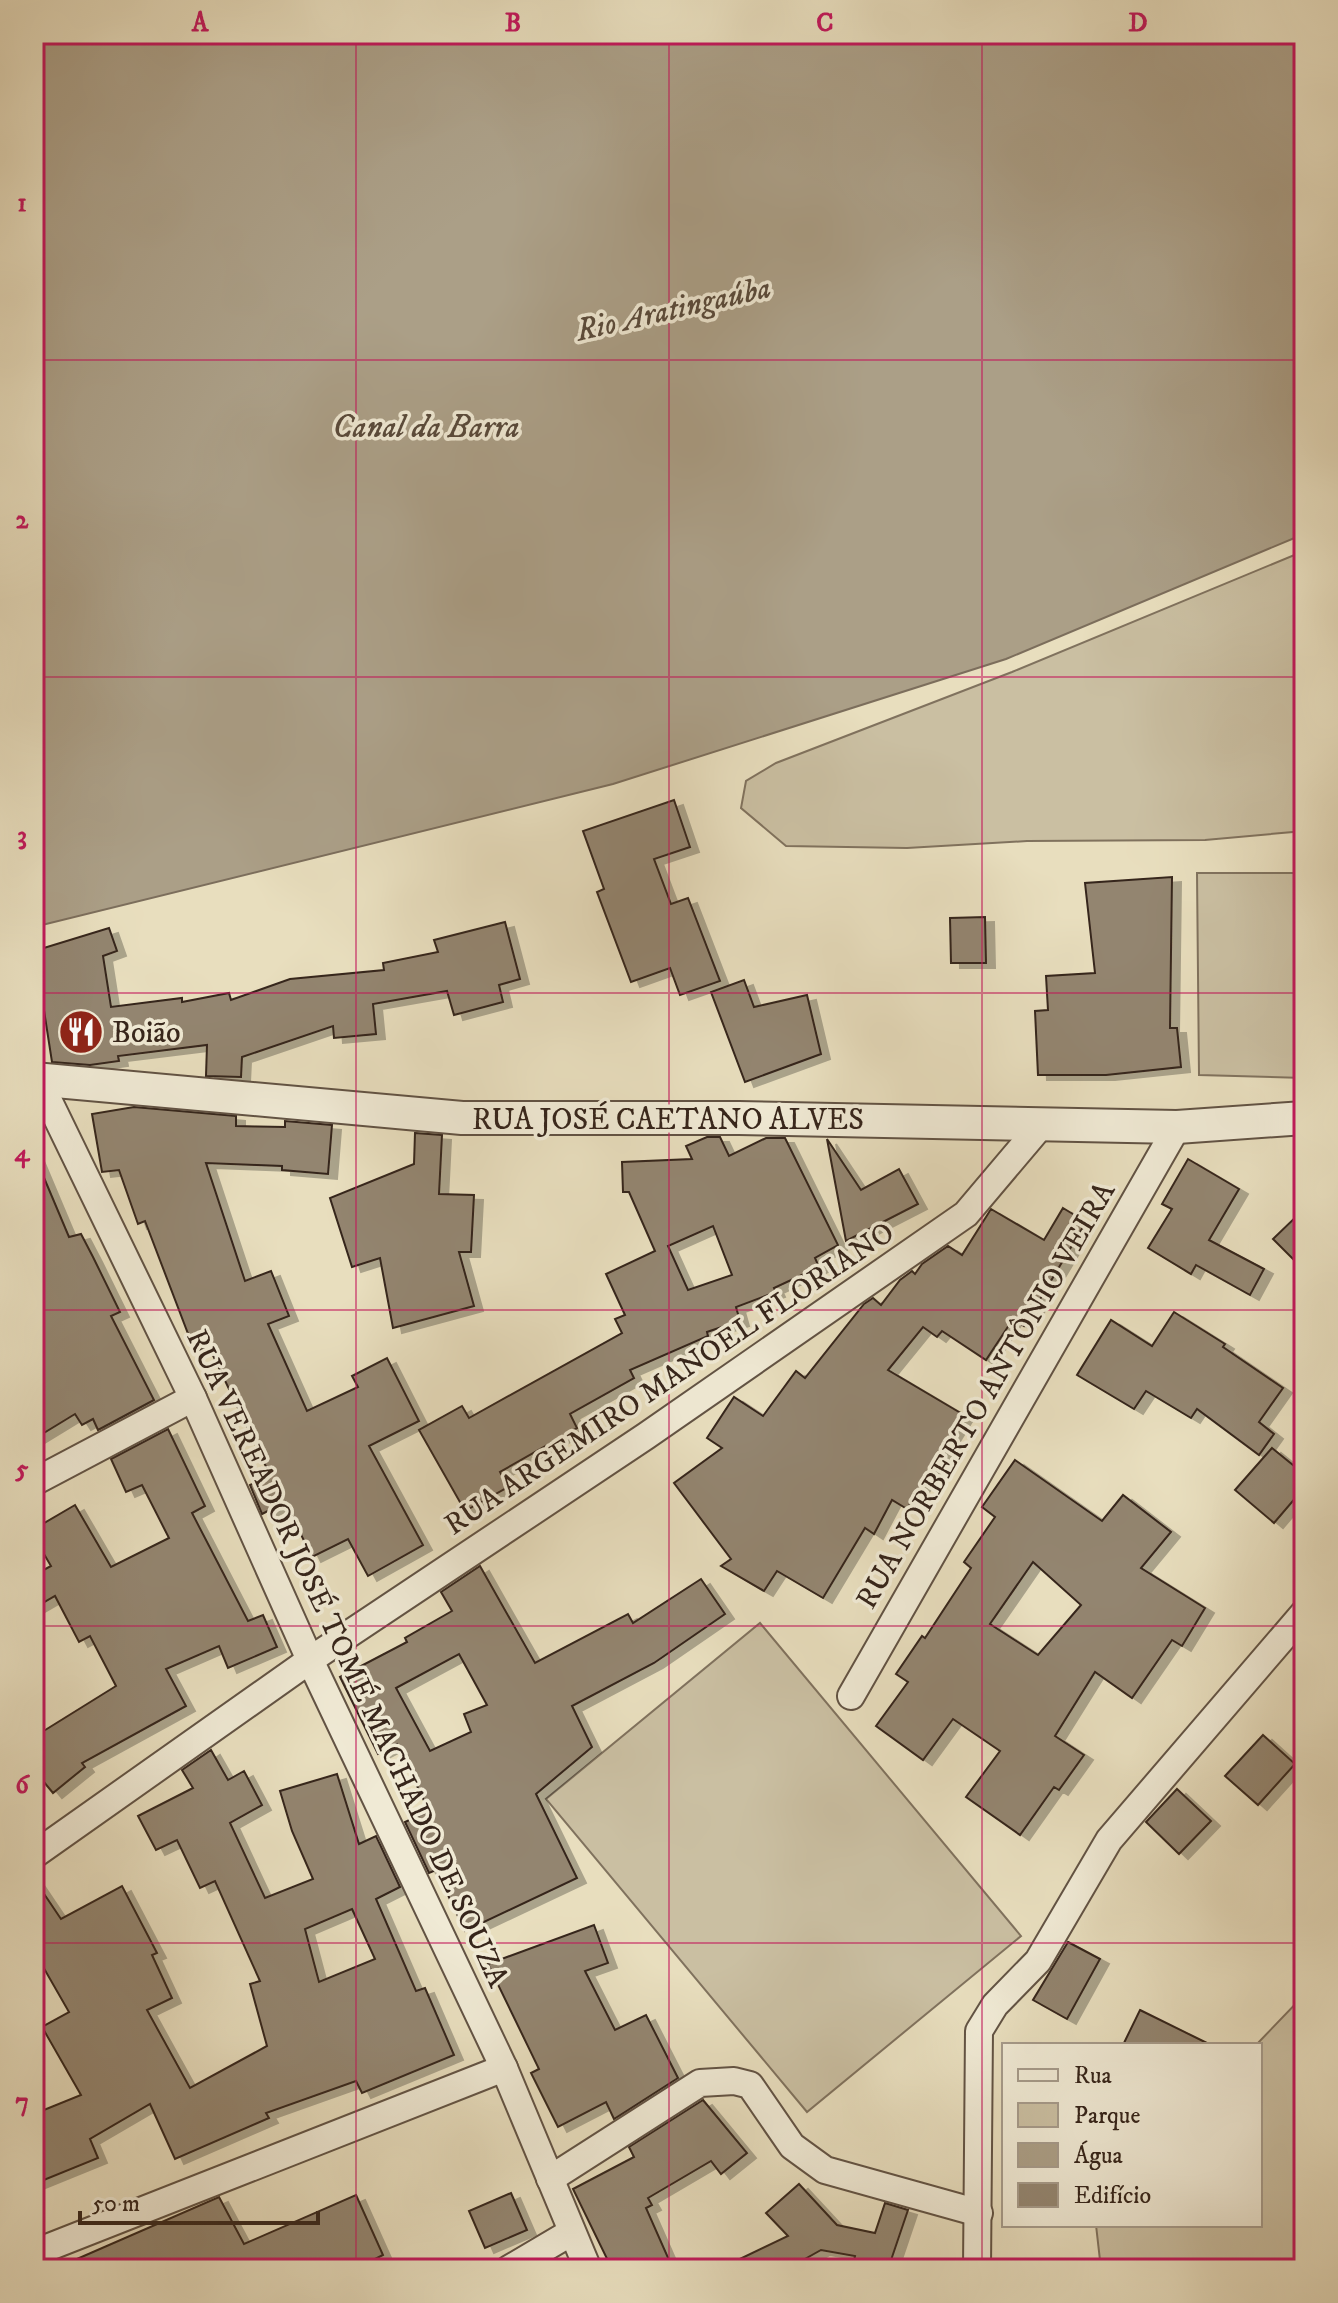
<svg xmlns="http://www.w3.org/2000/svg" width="1338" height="2303" viewBox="0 0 1338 2303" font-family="'IM FELL DW Pica',serif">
<defs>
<filter id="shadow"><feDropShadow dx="9" dy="5" stdDeviation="0" flood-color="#0004"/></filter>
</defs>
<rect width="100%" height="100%" fill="#e8debe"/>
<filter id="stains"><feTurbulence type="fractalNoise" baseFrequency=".0025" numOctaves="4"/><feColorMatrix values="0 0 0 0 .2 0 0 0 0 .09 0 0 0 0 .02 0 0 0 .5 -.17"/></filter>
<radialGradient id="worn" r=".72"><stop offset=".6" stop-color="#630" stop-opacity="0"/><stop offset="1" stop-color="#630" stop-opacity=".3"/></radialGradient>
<g fill="#cabfa2" stroke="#80725e" stroke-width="2">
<polygon points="1304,551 1304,831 1205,840 1027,841 907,848 786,846 741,808 746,781 776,763 1012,672"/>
<polygon points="1197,873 1304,873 1304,1078 1199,1075"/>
<polygon points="760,1623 1021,1936 807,2112 546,1799"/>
<polygon points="1304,1995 1304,2269 1101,2269 1096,2225 1260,2225 1260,2045 1256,2045"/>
</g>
<polygon fill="#ab9f87" stroke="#7c6e5c" stroke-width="2" points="34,34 1304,34 1304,534 1006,659 613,784 34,927"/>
<g fill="#938570" stroke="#36251b" stroke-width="2" fill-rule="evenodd" filter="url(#shadow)">
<polygon points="674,800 690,847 654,859 671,904 688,898 720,981 680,995 670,968 631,982 597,892 604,889 583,831"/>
<polygon points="1172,877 1170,1028 1177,1028 1181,1067 1106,1075 1038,1075 1035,1011 1048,1010 1046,976 1095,973 1085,883"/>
<polygon points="985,917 986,963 951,963 950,918"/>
<polygon points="505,922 520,979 499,985 503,1002 454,1015 447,991 373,1004 376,1034 334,1038 333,1026 242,1057 241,1077 206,1076 207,1045 118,1056 119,1061 90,1065 52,1062 43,1004 34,1006 34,951 109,928 117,951 103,956 111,1007 182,998 182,1002 229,993 231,1000 290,979 384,970 383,963 438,952 434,940"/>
<polygon points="744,980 754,1007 807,995 821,1054 745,1082 711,992"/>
<polygon points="134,1107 236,1116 236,1126 285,1127 285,1121 332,1125 328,1174 282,1170 282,1166 206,1163 245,1281 271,1271 289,1316 268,1324 307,1411 358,1387 352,1376 387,1358 419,1421 369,1446 423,1545 368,1576 348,1539 312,1557 285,1502 262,1514 250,1485 270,1475 209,1347 195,1352 145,1221 138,1224 119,1170 102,1172 92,1114"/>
<polygon points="415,1133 442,1135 439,1194 474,1195 471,1252 459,1252 474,1306 393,1328 380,1258 352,1267 330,1198 414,1164"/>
<path d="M 707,1137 L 720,1137 L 729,1156 L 766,1138 L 785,1138 L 838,1245 L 815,1258 L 819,1267 L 774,1288 L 776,1292 L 736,1307 L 740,1321 L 707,1332 L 708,1336 L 630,1370 L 634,1378 L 570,1414 L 577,1428 L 500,1472 L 508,1487 L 465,1511 L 419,1430 L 462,1406 L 469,1418 L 622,1333 L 615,1319 L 625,1315 L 606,1274 L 655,1251 L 629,1192 L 623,1192 L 622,1162 L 692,1159 L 686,1146 ZM 713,1226 L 732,1275 L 688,1290 L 668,1246 Z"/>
<polygon points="827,1139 861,1190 899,1169 918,1204 846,1241"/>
<polygon points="34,1154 69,1237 81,1234 93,1257 120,1312 111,1316 154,1400 98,1430 93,1419 82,1425 75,1414 34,1439"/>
<polygon points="1188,1159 1239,1189 1209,1240 1264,1269 1250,1295 1196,1265 1191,1274 1148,1248 1172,1209 1162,1204"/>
<polygon points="1063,1208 1086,1222 1024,1326 1013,1319 986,1360 942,1331 937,1337 923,1327 888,1370 964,1415 907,1509 892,1500 874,1534 865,1528 823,1598 777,1571 764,1591 721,1566 731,1559 674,1483 722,1448 707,1438 734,1397 763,1416 796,1371 805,1378 864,1304 873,1298 881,1305 900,1280 912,1271 915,1274 922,1264 948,1246 962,1255 991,1209 1044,1240"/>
<polygon points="1304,1209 1304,1270 1273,1239"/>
<polygon points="1174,1312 1225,1344 1223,1347 1283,1388 1259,1422 1274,1434 1259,1455 1197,1409 1191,1418 1146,1391 1134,1409 1077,1375 1111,1320 1152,1346"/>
<polygon points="168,1429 205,1506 192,1513 248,1621 263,1615 277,1647 228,1668 219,1646 166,1669 186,1706 82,1763 85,1767 53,1793 34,1770 34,1737 116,1686 90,1636 79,1642 55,1596 34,1608 34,1575 51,1566 34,1537 34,1529 75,1505 111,1567 169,1538 142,1485 126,1492 111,1459"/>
<polygon points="1272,1448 1304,1474 1304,1488 1274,1523 1235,1490"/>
<path d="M 1015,1460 L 1102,1521 L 1123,1495 L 1171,1532 L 1141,1568 L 1205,1608 L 1182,1646 L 1172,1640 L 1132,1698 L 1095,1672 L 1055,1736 L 1084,1755 L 1059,1790 L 1054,1787 L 1020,1835 L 966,1797 L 1000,1751 L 953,1719 L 923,1760 L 876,1726 L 908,1682 L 896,1674 L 922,1636 L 925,1638 L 971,1568 L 964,1562 L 995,1517 L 982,1507 ZM 1033,1562 L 1081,1605 L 1038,1655 L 990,1624 Z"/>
<path d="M 480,1566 L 535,1663 L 628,1614 L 633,1623 L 701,1579 L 725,1614 L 654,1663 L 572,1706 L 592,1747 L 536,1794 L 577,1878 L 465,1931 L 436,1870 L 429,1873 L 405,1822 L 429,1811 L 397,1744 L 378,1754 L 340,1677 L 407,1642 L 405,1638 L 452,1611 L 441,1592 ZM 459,1654 L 487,1705 L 464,1714 L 471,1732 L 430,1751 L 396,1688 Z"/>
<polygon points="1263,1735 1295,1764 1258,1805 1225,1776"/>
<path d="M 211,1750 L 228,1780 L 244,1771 L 262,1805 L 230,1823 L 265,1898 L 313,1879 L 292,1831 L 280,1791 L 337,1774 L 359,1844 L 376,1836 L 400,1887 L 376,1899 L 416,1991 L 425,1988 L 454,2055 L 362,2093 L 356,2081 L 266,2113 L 269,2118 L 175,2159 L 150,2104 L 90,2139 L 98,2158 L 34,2184 L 34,2114 L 81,2095 L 42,2027 L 69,2012 L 34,1951 L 34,1879 L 61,1919 L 122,1886 L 157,1953 L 152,1955 L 172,1998 L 147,2010 L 190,2088 L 267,2046 L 250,1984 L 260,1981 L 215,1881 L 200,1888 L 177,1840 L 156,1850 L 138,1816 L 193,1788 L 182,1770 ZM 352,1909 L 375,1959 L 319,1982 L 305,1929 Z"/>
<polygon points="1177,1789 1211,1821 1179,1854 1146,1822"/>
<polygon points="594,1925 608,1963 585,1971 615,2030 646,2015 678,2078 614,2119 606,2102 558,2127 531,2073 539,2069 488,1964"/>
<polygon points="1068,1942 1100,1959 1067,2019 1033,2000"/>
<polygon points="1140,2010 1211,2045 1123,2045"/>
<polygon points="703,2100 747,2153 721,2174 711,2161 648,2198 652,2205 646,2208 673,2269 612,2269 573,2189 634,2157 629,2147"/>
<polygon points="799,2184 837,2225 875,2233 885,2203 908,2210 888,2269 852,2269 855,2256 821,2250 787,2269 719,2269 788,2236 766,2213"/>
<polygon points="511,2193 527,2230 485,2248 469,2211"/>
<polygon points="356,2195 383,2255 371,2261 375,2269 54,2269 219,2197 244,2244"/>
</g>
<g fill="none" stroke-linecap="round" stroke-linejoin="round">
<g stroke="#625344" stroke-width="30">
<g id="minor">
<polyline points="38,1079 193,1398 310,1660 504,2068 588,2269"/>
<polyline points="34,1482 193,1398"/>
<polyline points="851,1696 1177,1127"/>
<polyline points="34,1855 310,1660 646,1436 966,1214 1042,1124"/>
<polyline points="550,2179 700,2083 734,2081 750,2085 792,2146 825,2170 979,2213"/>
<polyline points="34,2253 504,2068"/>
<polyline points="509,2269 570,2233"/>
<polyline points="977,2269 979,2031 995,2005 1038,1961 1109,1840 1304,1613"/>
</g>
</g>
<g stroke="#625344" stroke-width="36">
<polyline id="tertiary" points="34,1079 462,1118 739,1118 1177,1127 1304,1118"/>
</g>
<use href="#minor" stroke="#f0ead5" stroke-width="26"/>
<use href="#tertiary" stroke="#f0ead5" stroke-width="32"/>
</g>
<path fill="none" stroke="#c2185b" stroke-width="2" stroke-opacity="0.55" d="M 356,34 L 356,2269M 669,34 L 669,2269M 982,34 L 982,2269M 34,360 L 1304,360M 34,677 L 1304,677M 34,993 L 1304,993M 34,1310 L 1304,1310M 34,1626 L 1304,1626M 34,1943 L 1304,1943"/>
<defs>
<g id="restaurant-disc" transform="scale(2.3)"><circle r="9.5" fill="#8f2418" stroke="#f0ead5"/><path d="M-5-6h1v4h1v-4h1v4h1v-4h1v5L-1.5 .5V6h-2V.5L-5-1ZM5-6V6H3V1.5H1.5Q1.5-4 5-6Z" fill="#fff"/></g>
</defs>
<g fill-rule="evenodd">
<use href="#restaurant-disc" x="81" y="1032"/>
</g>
<g text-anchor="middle" stroke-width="7" stroke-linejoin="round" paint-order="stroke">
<g font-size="30" fill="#36251b" stroke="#f0ead5" text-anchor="start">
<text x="112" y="1042">Boião</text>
</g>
<g font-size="30" fill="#36251b" stroke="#f0ead5">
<text x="668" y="1129">RUA JOSÉ CAETANO ALVES</text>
<text transform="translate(669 1378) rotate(-34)" y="10">RUA ARGEMIRO MANOEL FLORIANO</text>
<text transform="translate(985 1395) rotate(-60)" y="10">RUA NORBERTO ANTÔNIO VEIRA</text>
<text transform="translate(348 1658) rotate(65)" y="10">RUA VEREADOR JOSÉ TOMÉ MACHADO DE SOUZA</text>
</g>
<g font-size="32" font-style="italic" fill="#594a3b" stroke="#f0ead5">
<text transform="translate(673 308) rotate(-13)" y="11">Rio Aratingaúba</text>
<text x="426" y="437">Canal da Barra</text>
</g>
</g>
<rect width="1338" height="2303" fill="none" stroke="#e8debe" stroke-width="88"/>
<rect x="1002" y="2043" width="260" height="184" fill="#f0ead5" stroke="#a69b8b" stroke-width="2"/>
<rect x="1018" y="2069" width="40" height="12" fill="#f0ead5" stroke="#a69b8b" stroke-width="2"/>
<text x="1074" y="2083" font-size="24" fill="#36251b">Rua</text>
<rect x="1018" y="2103" width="40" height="24" fill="#cabfa2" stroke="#a69b8b" stroke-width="2"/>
<text x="1074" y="2123" font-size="24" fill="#36251b">Parque</text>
<rect x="1018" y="2143" width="40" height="24" fill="#ab9f87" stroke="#a69b8b" stroke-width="2"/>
<text x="1074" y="2163" font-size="24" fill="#36251b">Água</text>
<rect x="1018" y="2183" width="40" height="24" fill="#938570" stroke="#a69b8b" stroke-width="2"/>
<text x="1074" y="2203" font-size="24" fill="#36251b">Edifício</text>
<path d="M80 2211v12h238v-12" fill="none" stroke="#36251b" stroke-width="4"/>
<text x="92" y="2211" font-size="24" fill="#36251b" stroke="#f0ead5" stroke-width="6" paint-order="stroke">50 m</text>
<rect x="44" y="44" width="1250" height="2215" fill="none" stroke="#c2185b" stroke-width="3"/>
<g font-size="26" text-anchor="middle" font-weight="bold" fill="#c2185b">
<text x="200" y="31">A</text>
<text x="513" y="31">B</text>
<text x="825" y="31">C</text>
<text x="1138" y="31">D</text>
<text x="22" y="211">1</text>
<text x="22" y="528">2</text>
<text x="22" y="844">3</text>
<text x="22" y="1161">4</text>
<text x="22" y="1477">5</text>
<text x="22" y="1793">6</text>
<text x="22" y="2110">7</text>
</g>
<rect width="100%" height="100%" filter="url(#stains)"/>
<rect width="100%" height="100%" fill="url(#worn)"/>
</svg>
